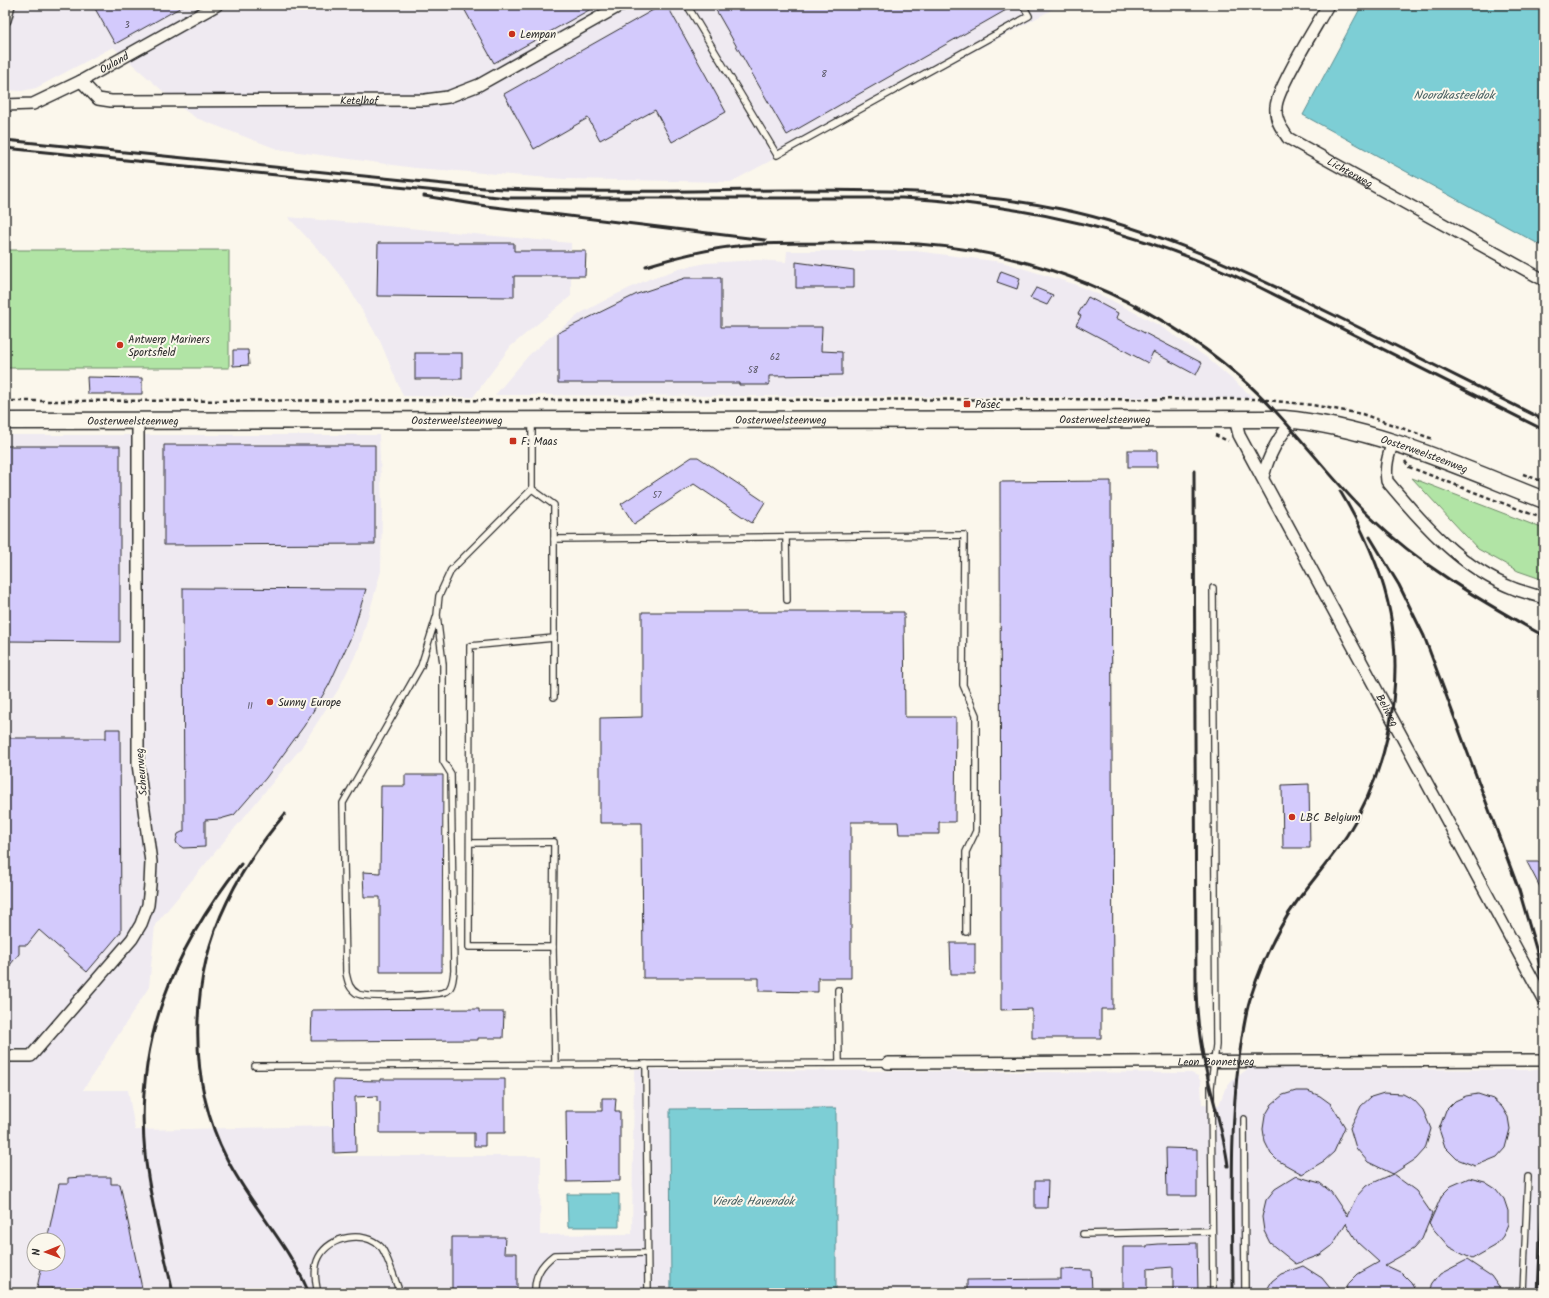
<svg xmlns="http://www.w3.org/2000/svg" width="1549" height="1298" viewBox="0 0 1549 1298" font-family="Kalam,sans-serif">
<rect width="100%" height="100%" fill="#fbf7ec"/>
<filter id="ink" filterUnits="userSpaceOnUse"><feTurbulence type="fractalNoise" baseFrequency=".025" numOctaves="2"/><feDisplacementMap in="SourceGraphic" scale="8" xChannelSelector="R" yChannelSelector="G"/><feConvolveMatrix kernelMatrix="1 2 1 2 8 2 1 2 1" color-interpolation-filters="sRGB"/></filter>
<g filter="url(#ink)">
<g fill="#efeaf1" fill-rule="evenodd">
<polygon points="5,5 1056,5 1057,7 731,182 565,179 415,168 277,149 196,118 183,109 113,47 36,88 22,91 5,90"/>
<polygon points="288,217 571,243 571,296 511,346 473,397 403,396 380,341 346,283 325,257"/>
<polygon points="787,251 916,251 1002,262 1074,284 1109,299 1160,326 1206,357 1254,398 495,395 529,355 550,337 581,313 613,296 649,279 679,269 706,263 757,260 786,262"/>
<path d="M 5,435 L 379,435 L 382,506 L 381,571 L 359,648 L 338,690 L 301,748 L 155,925 L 149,987 L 83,1090 L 128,1090 L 135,1130 L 334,1126 L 334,1156 L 541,1156 L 540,1235 L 632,1234 L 634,1069 L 1191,1073 L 1198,1076 L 1201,1082 L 1202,1104 L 1219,1105 L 1225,1089 L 1233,1080 L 1249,1068 L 1544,1070 L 1544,1293 L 836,1293 L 835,1108 L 670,1109 L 671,1293 L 5,1293 ZM 34,1240 L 58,1240 L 58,1264 L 34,1264 Z"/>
</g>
<g fill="#b1e4a5" stroke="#6e8868">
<rect x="5" y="250" width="224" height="118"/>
<polygon points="1412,478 1544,529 1544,580 1518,571 1478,549"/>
</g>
<g fill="#7dced5" stroke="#5c8d91">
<polygon points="1362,5 1544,5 1544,247 1303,115"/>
<polygon points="836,1108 836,1293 671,1293 670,1109"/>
<polygon points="567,1194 619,1194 619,1227 568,1227"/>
</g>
<g fill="#d3cafc" stroke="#2b2b2b">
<polygon points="93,5 185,5 115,44"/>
<polygon points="462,5 598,5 494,63"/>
<polygon points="662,5 667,5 726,112 672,142 655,110 600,140 588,118 534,149 504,94"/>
<polygon points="713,5 1015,5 787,135"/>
<polygon points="378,243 514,243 514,251 586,251 585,276 514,276 514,297 377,296"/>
<polygon points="796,262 854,270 854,288 796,288"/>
<polygon points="1001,271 1020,278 1017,289 997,282"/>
<polygon points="685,278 721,278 721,327 822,327 821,351 842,352 842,375 769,376 769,385 739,385 739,383 558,383 558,333 637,294"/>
<polygon points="1036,288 1053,295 1047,305 1030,298"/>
<polygon points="1088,297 1118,313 1116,318 1202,363 1196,375 1153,352 1148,363 1076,325 1081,316 1078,314"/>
<polygon points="233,350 248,350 249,365 233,366"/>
<rect x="415" y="353" width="47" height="26"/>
<polygon points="87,377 142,378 142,394 88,394"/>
<polygon points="164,445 375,445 375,544 164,545"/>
<polygon points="5,446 120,446 120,642 5,641"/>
<rect x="1128" y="450" width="29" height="17"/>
<polygon points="692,457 698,457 765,502 752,523 694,484 634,524 621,504"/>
<polygon points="1111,481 1113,1009 1101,1009 1101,1038 1032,1038 1032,1009 1001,1010 1000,482"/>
<polygon points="183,588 366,589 352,635 329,685 304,726 266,778 234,815 220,819 205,820 205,847 183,848 177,844 176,841 178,834 184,831"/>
<polygon points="642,612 904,612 905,717 956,717 955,822 939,822 939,834 899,834 898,822 851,822 851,978 818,978 818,992 759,991 759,978 643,978 642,823 600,823 600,718 642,717"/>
<polygon points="106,729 120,729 121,932 87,972 39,930 27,945 19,945 19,954 5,971 5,738 106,738"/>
<polygon points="405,775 443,775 442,972 380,972 380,897 364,897 363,872 380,873 381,786 405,786"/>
<polygon points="1309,784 1310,848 1283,848 1282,785"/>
<polygon points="1527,862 1544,862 1544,895"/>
<polygon points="950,943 975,943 975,974 951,974"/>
<polygon points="479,1009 479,1012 504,1012 503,1038 478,1038 478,1040 311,1041 312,1010"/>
<polygon points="380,1079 505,1079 505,1133 485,1133 485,1146 474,1146 474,1133 380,1133 380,1102 377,1101 377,1096 355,1097 356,1152 334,1153 333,1080 380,1081"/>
<polygon points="1296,1091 1308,1091 1320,1096 1331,1104 1345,1127 1334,1152 1324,1161 1302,1174 1277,1160 1271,1154 1265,1142 1263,1129 1265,1116 1272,1104 1283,1095"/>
<polygon points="1384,1093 1403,1094 1414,1100 1423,1110 1431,1129 1425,1149 1416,1159 1393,1174 1368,1162 1356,1148 1350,1128 1361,1106 1371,1097"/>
<polygon points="1478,1094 1493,1099 1502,1107 1508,1117 1510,1129 1505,1148 1497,1157 1475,1166 1457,1159 1445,1147 1439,1129 1446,1110 1455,1101 1466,1096"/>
<polygon points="602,1098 616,1098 615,1111 620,1111 620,1181 567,1182 566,1111 602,1111"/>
<polygon points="1166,1148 1197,1149 1197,1196 1167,1196"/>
<polygon points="1393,1174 1416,1191 1432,1214 1422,1239 1413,1249 1385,1265 1402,1273 1411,1282 1416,1293 1345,1293 1349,1283 1358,1274 1379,1262 1358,1243 1346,1223 1332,1246 1320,1255 1296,1264 1270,1243 1264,1231 1262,1217 1266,1200 1275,1189 1296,1176 1320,1183 1331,1192 1347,1216 1357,1196 1366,1186"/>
<polygon points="81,1177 111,1177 111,1184 120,1184 143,1293 53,1293 53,1288 37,1288 42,1264 58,1264 58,1240 47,1240 59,1184 68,1184 68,1178"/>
<polygon points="1469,1178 1485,1182 1496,1189 1504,1199 1508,1211 1508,1224 1503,1236 1495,1246 1472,1259 1449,1247 1429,1224 1442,1195 1451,1186"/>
<polygon points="1035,1181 1048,1181 1047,1208 1035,1208"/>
<polygon points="452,1237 505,1237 504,1253 517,1253 517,1293 452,1293"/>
<polygon points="1197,1243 1198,1293 1173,1293 1173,1267 1147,1269 1147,1293 1123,1293 1123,1247 1147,1247 1147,1245 1159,1244"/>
<polygon points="1467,1260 1491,1276 1503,1293 1428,1293 1432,1284 1440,1274"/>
<polygon points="1303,1266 1322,1278 1334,1293 1265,1293 1272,1281 1281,1274"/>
<polygon points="1061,1269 1091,1270 1092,1292 967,1293 967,1280 1061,1279"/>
</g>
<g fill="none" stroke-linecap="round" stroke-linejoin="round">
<g stroke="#2b2b2b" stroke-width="8">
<g id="lane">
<polyline points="687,5 777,155 1029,16 1023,5"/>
<polyline points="532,489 554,505 554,697"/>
<polyline points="786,537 787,600"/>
<polyline points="554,539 964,535 963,685 976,715 976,831 966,852 966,932"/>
<polyline points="1213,588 1216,1045 1211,1087 1213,1293"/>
<path d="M 437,615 L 421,666 L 343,803 L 346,973 C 348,982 349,989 358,994 C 366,998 439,996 447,991 C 453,987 453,978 454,971 L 451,774 L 443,761 L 443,664 L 437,615 L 439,596 L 451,570 L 532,489 L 532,420"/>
<polyline points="470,843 554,842 553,947 469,947 470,646 554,638"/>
<polyline points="553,947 555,1064"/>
<polyline points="838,990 839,1063"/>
<polyline points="646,1064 648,1293"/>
<polyline points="255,1066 888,1063"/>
<polyline points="1244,1119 1245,1293"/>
<polyline points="1083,1234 1212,1231"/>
<path d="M 318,1293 C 315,1281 313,1268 319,1257 C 330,1236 364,1230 381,1247 C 387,1254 396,1283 400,1293"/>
<path d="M 535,1293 C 534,1276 541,1265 554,1255 L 647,1253"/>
<polyline points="1523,1293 1528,1177"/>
</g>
</g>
<g stroke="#2b2b2b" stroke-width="14">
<g id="street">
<path id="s1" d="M 1328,5 C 1317,25 1277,88 1276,107 C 1275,120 1281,128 1288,138 L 1544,280"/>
<polyline points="5,20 9,5"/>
<path id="s2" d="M 81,81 L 98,99 L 111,101 L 425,100 L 448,97 L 479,85 L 621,5"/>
<path id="s3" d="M 5,105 L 33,104 L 81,81 L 217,5"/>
<path id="s4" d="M 1235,419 L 1239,435 L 1544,1000"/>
<path d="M 1393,442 C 1388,456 1385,466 1387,481 C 1422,523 1462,569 1515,589 C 1524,592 1534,595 1544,598"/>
<path d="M 1263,477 C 1268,457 1279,434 1295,420"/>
<polyline points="5,1056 31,1056 132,939 141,924 148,905 150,885 151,862 138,764 138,421"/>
<path id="s5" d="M 888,1063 L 1544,1060"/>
</g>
</g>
<g stroke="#2b2b2b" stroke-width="19">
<g id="secondary">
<path id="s6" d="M 5,421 L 1284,419 C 1375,427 1459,467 1544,500"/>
</g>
</g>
<g stroke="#2b2b2b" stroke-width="2.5" stroke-dasharray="4 3" stroke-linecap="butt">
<polyline points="5,401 1257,399 1312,405 1362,414 1433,439"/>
<polyline points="1215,435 1228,441"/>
<polyline points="1405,461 1409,467 1544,519"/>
<polyline points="1523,474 1544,482"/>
</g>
<use href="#lane" stroke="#fbf7ec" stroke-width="5.5"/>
<use href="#street" stroke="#fbf7ec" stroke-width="11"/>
<use href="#secondary" stroke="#fbf7ec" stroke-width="16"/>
<g stroke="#2b2b2b" stroke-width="3">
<path d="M 5,140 L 484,188 C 588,194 692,190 796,190 C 886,190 972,191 1061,209 C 1161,230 1250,274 1340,318 C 1408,352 1476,386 1544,420"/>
<path d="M 5,148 L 508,198 L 902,198 C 1028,204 1142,232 1257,286 L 1544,430"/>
<polyline points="424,196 486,206 765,240"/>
<path d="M 646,266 C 676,257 706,249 737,246 C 766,242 796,244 825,243 C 856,243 887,242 918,244 C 1035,252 1151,300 1239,376 C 1288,418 1323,471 1369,516 C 1421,566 1481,601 1544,636"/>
<path d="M 1194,471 L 1196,991 C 1197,1018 1200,1044 1206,1070 C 1213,1102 1224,1133 1228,1166"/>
<polyline points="1370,537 1399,585 1424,636 1519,890 1537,952 1544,994"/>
<path d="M 285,814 C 262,841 242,870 227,902 C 189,980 187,1082 227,1159 C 251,1206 289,1245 309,1293"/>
<path d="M 173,1293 C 163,1247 150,1201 145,1154 C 134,1042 173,950 241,864"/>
<path d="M 1233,1293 C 1233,1215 1229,1136 1239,1058 C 1242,1038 1244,1018 1250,999 C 1261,964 1276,930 1298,900 C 1314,878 1332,858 1347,835 C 1397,756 1410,651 1376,564 C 1366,538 1354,514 1340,491"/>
<polyline points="1538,1293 1544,1169"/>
</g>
</g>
</g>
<g fill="#c8321e" stroke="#fbf7ec" stroke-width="1.5">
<circle cx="512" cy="34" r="4"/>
<circle cx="120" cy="345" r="4"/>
<rect x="963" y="400" width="8" height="8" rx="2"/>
<rect x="509" y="437" width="8" height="8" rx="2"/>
<circle cx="270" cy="702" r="4"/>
<circle cx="1292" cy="817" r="4"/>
</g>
<g text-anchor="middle" stroke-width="4" stroke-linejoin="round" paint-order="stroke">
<g font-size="9" fill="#55535f">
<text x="127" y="28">3</text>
<text x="824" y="77">8</text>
<text x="775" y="360">62</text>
<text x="753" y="373">58</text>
<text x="657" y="498">57</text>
<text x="250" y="709">11</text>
</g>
<g font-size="11" fill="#2b2b2b" stroke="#fbf7ec" text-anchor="start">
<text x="520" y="38">Lempan</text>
<text x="128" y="343">Antwerp Mariners<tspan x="128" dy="13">Sportsfield</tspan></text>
<text x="975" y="408">Pasec</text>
<text x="521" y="445">F. Maas</text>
<text x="278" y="706">Sunny Europe</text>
<text x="1300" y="821">LBC Belgium</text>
</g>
<g font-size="11" fill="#2b2b2b" stroke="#fbf7ec">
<text dy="4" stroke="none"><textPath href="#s3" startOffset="119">Ouland</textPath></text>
<text dy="4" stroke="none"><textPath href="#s2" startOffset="286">Ketelhof</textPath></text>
<text dy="4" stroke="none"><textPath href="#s1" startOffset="220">Lichterweg</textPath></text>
<text dy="4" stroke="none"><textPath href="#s6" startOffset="776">Oosterweelsteenweg</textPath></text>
<text dy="4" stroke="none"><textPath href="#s6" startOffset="1100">Oosterweelsteenweg</textPath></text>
<text dy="4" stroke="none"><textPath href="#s6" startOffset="452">Oosterweelsteenweg</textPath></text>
<text dy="4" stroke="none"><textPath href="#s6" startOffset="128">Oosterweelsteenweg</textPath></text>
<text dy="4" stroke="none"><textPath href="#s6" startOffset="1424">Oosterweelsteenweg</textPath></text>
<text dy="4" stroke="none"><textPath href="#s4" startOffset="329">Beliweg</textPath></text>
<text transform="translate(141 772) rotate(-95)" y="4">Scheurweg</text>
<text dy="4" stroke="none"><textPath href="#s5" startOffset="328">Leon Bonnetweg</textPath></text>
</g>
<g font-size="12" font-style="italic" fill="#445c5e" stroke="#fbf7ec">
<text x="1454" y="99">Noordkasteeldok</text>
<text x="753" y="1205">Vierde Havendok</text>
</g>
</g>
<rect width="1549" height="1298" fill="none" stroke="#fbf7ec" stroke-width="20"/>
<rect x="10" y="10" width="1529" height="1278" fill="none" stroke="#2b2b2b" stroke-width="1.5" filter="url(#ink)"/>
<g transform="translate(46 1252) rotate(269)"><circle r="19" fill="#fbf7ec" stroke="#a8a59f"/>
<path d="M0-3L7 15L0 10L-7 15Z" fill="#c8321e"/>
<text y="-6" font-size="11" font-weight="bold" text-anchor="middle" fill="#2b2b2b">N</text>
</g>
</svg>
